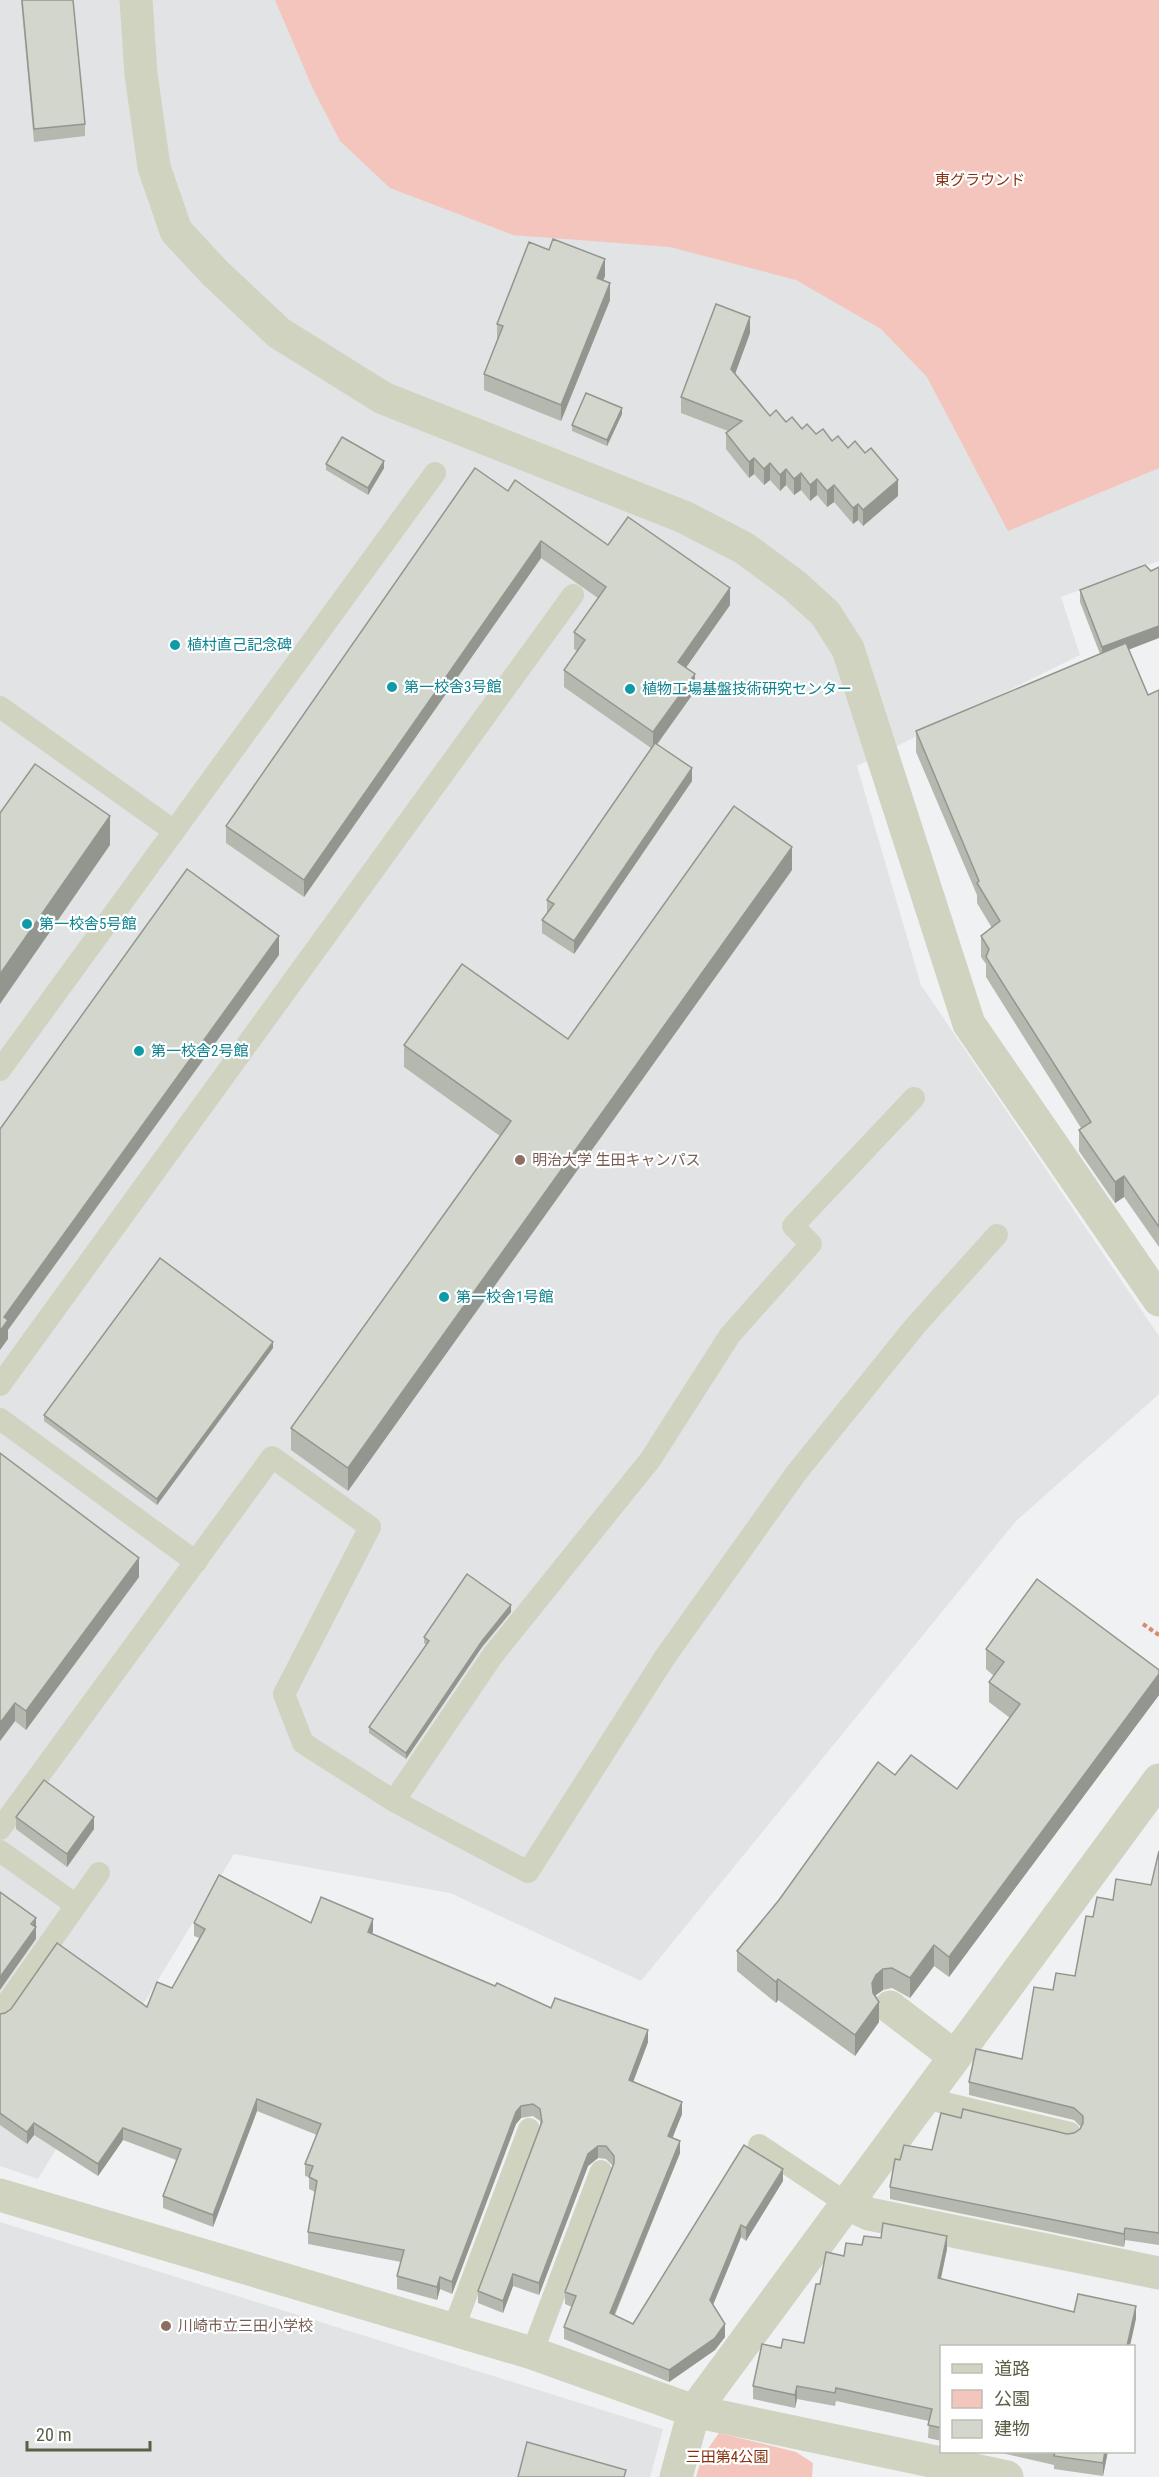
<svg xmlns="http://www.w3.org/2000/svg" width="1159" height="2477" viewBox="0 0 1159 2477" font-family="'Roboto Condensed','Noto Sans JP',sans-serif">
<rect width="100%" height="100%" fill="#f0f1f3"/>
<g fill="#e1e3e4">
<polygon points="0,0 1159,0 1159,561 1061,597 1080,655 857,766 921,985 1159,1336 1159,1394 1016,1521 641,1981 450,1893 234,1854 38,2179 0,2166"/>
<polygon points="0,2222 663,2429 650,2477 0,2477"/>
</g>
<g fill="#f4c5bc">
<polygon points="275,0 1159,0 1159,468 1008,531 927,377 881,329 796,280 670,247 513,235 390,188 340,141 313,89"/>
<polygon points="719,2433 796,2452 813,2463 812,2477 696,2477 702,2457"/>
</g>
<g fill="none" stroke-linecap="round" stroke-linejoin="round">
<polyline stroke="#d58d70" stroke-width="4" stroke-dasharray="4.5 3" stroke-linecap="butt" points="1143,1624 1159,1635"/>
<g stroke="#cfd3c0" stroke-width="22">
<polyline points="0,707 174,831"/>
<polyline points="0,1070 435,473"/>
<polyline points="0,1385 573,595"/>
<polyline points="0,1419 196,1562"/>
<polyline points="394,1801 493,1655 650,1460 730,1335 811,1244 793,1226 914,1098"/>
<polyline points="0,1829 272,1457 370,1527 284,1694 303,1743 394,1801 528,1872 665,1657 797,1472 916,1325 997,1235"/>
<polyline points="0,1851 76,1905"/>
<polyline points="0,2013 99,1873"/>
<polyline points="924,2098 1070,2133"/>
<polyline points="759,2145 846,2203"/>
<polyline points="453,2330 529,2129"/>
<polyline points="532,2353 601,2171"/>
</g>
<g stroke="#cfd3c0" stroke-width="33">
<polyline points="136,0 141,74 154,167 176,231 214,272 279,333 383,398 684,517 744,548 794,585 825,613 848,649 969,1024 1159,1300"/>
<polyline points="890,2007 954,2056"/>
<polyline points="0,2195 532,2353 694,2411 1007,2477"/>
<polyline points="846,2203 869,2214 1159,2273"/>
<polyline points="676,2477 694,2411 1159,1780"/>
</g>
</g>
<g fill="#b5b8af">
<polygon points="21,0 73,0 85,124 85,136 34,142"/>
<polygon points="605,276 603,281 610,300 561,421 484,390 484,374 497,340 497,324"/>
<polygon points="750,333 735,374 770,416 848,448 898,496 863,526 858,520 853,524 834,502 827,507 817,495 810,501 801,490 794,495 786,485 780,491 770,480 764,485 754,474 749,478 726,449 726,433 728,431 681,413 681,397"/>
<polygon points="622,414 607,446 572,431 572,425"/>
<polygon points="326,464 384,468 368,495 326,470"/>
<polygon points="508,491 608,545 730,605 686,667 695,691 657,744 692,781 574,954 542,933 542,920 547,913 547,900 651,748 564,687 564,670 577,651 574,649 574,632 598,598 541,558 304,897 226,843 226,826"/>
<polygon points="1151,571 1129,650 1148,695 1159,690 1159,1247 1124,1197 1115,1203 1079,1151 1079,1130 1081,1128 986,977 986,964 981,957 981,936 992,928 977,903 977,895 916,752 916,731 1100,654 1080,602 1080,590"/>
<polygon points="792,870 348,1491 291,1450 291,1428 500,1136 404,1067 404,1045 568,1039"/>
<polygon points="273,1348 157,1505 44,1421 44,1415"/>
<polygon points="0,1453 139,1577 26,1730 15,1721 0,1741"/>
<polygon points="511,1612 482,1647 406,1759 369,1733 369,1727 426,1645 424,1643 424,1637"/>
<polygon points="986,1649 1159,1670 1159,1695 949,1977 934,1966 910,1998 892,1988 883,1990 876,1995 879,2022 855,2056 778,2000 776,2003 737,1971 737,1951 895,1775 957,1789 1010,1718 989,1702 989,1682 994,1676 986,1669"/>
<polygon points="16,1817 94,1829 67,1867 16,1829"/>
<polygon points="1159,1851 1159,2245 1125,2240 1124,2247 890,2199 890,2187 900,2160 932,2150 961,2118 1067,2134 1074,2133 1080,2129 1081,2127 1074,2120 969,2095 969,2082 1022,2059 1053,1990 1075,1976 1093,1917 1113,1900 1151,1885"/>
<polygon points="194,1923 311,1923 373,1931 372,1934 495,1986 551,2008 648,2042 633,2082 682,2114 672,2138 680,2153 615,2315 633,2324 783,2181 746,2241 741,2237 713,2305 725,2337 715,2350 669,2382 564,2339 564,2327 572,2307 565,2304 565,2292 613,2166 606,2159 598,2158 588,2166 539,2295 513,2286 503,2313 478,2303 478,2291 540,2125 540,2121 533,2116 521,2118 516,2124 452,2294 440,2289 437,2300 397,2289 397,2276 401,2262 308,2244 308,2232 315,2192 309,2189 309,2177 305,2176 305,2164 317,2135 257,2111 213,2227 163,2208 163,2196 176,2160 123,2140 98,2176 34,2135 27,2144 0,2125 0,2014 147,2007 172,1988 199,1938 194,1936"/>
<polygon points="862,2245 947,2249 941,2279 1074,2312 1136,2319 942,2346 942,2441 928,2438 929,2421 836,2401 835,2406 797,2399 795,2408 753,2399 753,2386 781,2348 804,2343 820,2284 844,2256"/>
<polygon points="993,2451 1108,2451 1103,2476 1054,2469 1054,2465"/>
</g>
<g fill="#93968f">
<polygon points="605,259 605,276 597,295 597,278"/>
<polygon points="610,283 610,300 561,421 561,405"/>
<polygon points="750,317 750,333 731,385 731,369"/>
<polygon points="622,408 622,414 607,446 607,440"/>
<polygon points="754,458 754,474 749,478 749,462"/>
<polygon points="384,461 384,468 368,495 368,488"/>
<polygon points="770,463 770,480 764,485 764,469"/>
<polygon points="786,469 786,485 780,491 780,475"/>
<polygon points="801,473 801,490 794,495 794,479"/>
<polygon points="817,479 817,495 810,501 810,485"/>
<polygon points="898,480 898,496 863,526 863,510"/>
<polygon points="834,485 834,502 827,507 827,491"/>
<polygon points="858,504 858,520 853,524 853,508"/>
<polygon points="541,541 541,558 304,897 304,880"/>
<polygon points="730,588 730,605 678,679 678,662"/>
<polygon points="1159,626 1159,638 1102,660 1102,647"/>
<polygon points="695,674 695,691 653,750 653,732"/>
<polygon points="692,768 692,781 574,954 574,941"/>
<polygon points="110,816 110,845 0,1004 0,974"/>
<polygon points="792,847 792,870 348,1491 348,1468"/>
<polygon points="279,936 279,955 8,1330 8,1339 0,1350 0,1331 4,1317"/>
<polygon points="1124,1176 1124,1197 1115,1203 1115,1182"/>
<polygon points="273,1342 273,1348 157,1505 157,1499"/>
<polygon points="139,1558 139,1577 26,1730 26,1711"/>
<polygon points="511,1605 511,1612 482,1647 406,1759 406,1753 482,1641"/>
<polygon points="1159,1674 1159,1695 949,1977 949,1957"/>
<polygon points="15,1703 15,1721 0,1741 0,1723"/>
<polygon points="94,1817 94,1829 67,1867 67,1854"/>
<polygon points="36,1918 36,1939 0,1990 0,1977"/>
<polygon points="373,1919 373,1931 368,1945 368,1932"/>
<polygon points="934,1945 934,1966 910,1998 910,1978"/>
<polygon points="883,1969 883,1990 876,1995 872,2004 872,1983 876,1975"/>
<polygon points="778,1979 778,2000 776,2003 776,1982"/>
<polygon points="879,2002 879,2022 855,2056 855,2035"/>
<polygon points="648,2030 648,2042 629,2093 629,2080"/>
<polygon points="257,2099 257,2111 213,2227 213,2215"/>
<polygon points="682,2102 682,2114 668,2149 668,2136"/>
<polygon points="521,2106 521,2118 516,2124 452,2294 452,2282 516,2112"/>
<polygon points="34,2123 34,2135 27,2144 27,2132"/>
<polygon points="123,2128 123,2140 98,2176 98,2164"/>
<polygon points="680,2141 680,2153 610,2325 610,2313"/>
<polygon points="598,2146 598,2158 588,2166 539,2295 539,2283 588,2154"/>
<polygon points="783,2169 783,2181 746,2241 746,2228"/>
<polygon points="741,2225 741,2237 710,2312 710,2300"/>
<polygon points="1125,2228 1125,2240 1124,2247 1124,2234"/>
<polygon points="947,2236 947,2249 938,2291 938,2278"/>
<polygon points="513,2274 513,2286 503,2313 503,2301"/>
<polygon points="440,2277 440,2289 437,2300 437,2287"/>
<polygon points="1136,2306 1136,2319 1130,2346 1127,2346"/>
<polygon points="725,2324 725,2337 715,2350 669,2382 669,2370"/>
<polygon points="797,2386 797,2399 795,2408 795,2395"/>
<polygon points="1105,2451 1108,2451 1103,2476 1103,2463"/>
</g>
<g fill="#d2d6cc" stroke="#93968f" stroke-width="1.5">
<polygon points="22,0 73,0 85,124 34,129"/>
<polygon points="553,239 605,259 597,278 610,283 561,405 484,374 503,326 497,324 529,242 549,250"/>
<polygon points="716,304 750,317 731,369 770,416 776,410 786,422 792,417 802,429 807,424 816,434 823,429 832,441 838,436 848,448 855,441 865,453 871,448 898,480 863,510 858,504 853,508 834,485 827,491 817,479 810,485 801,473 794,479 786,469 780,475 770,463 764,469 754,458 749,462 726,433 742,421 681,397"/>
<polygon points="586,393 622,408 607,440 572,425"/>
<polygon points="342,437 384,461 368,488 326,464"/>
<polygon points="475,468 508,491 515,480 608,545 628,517 730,588 678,662 695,674 653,732 564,670 585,640 574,632 606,587 541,541 304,880 226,826"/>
<polygon points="1145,565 1151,571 1159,567 1159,626 1102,647 1080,590"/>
<polygon points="1126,643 1148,695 1159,690 1159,1227 1124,1176 1115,1182 1079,1130 1091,1122 986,957 989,949 981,936 1000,921 977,883 979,881 916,731"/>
<polygon points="655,743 692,768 574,941 542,920 554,904 547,900"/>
<polygon points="35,764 110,816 0,974 0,813"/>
<polygon points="734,806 792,847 348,1468 291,1428 511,1121 404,1045 462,964 568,1039"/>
<polygon points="187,869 279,936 4,1317 8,1320 0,1331 0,1129"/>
<polygon points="160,1258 273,1342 157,1499 44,1415"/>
<polygon points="0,1453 139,1558 26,1711 15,1703 0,1723"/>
<polygon points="467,1574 511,1605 482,1641 406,1753 369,1727 429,1641 424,1637"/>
<polygon points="1037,1579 1159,1670 1159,1674 949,1957 934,1945 910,1978 892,1968 883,1969 876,1975 872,1983 873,1993 879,2002 855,2035 778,1979 776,1982 737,1951 779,1900 878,1762 895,1775 911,1755 957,1789 1020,1704 989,1682 1004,1662 986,1649"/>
<polygon points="44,1780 94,1817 67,1854 16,1817"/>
<polygon points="1159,1851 1159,2233 1125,2228 1124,2234 890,2187 895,2159 900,2160 904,2145 932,2150 941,2113 961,2118 963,2109 1067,2134 1074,2133 1080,2129 1083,2123 1083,2116 1074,2108 969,2082 976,2049 1022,2059 1034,1987 1053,1990 1056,1973 1075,1976 1086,1916 1093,1917 1097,1897 1113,1900 1116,1879 1151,1885"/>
<polygon points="219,1875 311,1923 321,1897 373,1919 368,1932 495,1986 497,1983 551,2008 555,1998 648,2030 629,2080 682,2102 668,2136 680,2141 610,2313 633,2324 744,2145 783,2169 746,2228 741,2225 710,2300 725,2324 715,2338 669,2370 564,2327 576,2296 565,2292 614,2163 614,2156 606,2146 598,2146 588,2154 539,2283 513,2274 503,2301 478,2291 542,2122 540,2109 533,2104 521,2106 516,2112 452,2282 440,2277 437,2287 397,2276 404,2250 308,2232 317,2181 309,2177 313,2166 305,2164 321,2124 257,2099 213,2215 163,2196 181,2149 123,2128 98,2164 34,2123 27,2132 0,2113 0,2014 5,2013 11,2009 57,1943 147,2007 157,1982 172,1988 205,1929 194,1923"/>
<polygon points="0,1892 36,1918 31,1924 36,1927 0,1977"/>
<polygon points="883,2223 947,2236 938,2278 1074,2312 1078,2294 1136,2306 1127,2346 942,2346 942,2428 928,2425 932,2409 836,2388 835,2393 797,2386 795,2395 753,2386 762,2344 781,2348 783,2339 804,2343 816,2284 820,2284 826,2252 844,2256 846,2243 862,2245 864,2236 881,2238"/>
<polygon points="527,2442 626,2470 624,2477 518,2477"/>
<polygon points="1054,2451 1105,2451 1103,2463 1054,2456 1055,2452"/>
</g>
<g fill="#0f9aa8" stroke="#fff" stroke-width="2">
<circle cx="175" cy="645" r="6"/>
<circle cx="392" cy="687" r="6"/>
<circle cx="630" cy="689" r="6"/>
<circle cx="27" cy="924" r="6"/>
<circle cx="139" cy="1051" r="6"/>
<circle cx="444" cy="1297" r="6"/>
</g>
<g fill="#8d6e63" stroke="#fff" stroke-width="2">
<circle cx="520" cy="1160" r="6"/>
<circle cx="166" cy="2326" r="6"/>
</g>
<g text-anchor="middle" stroke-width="4.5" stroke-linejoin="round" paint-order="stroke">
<g font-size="15" fill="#89310f" stroke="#fff">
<text x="980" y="185">東グラウンド</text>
<text x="727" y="2462">三田第4公園</text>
</g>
<g font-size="15" fill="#0d838f" stroke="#fff" text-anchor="start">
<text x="187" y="650">植村直己記念碑</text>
<text x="404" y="692">第一校舎3号館</text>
<text x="642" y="694">植物工場基盤技術研究センター</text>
<text x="39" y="929">第一校舎5号館</text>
<text x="151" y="1056">第一校舎2号館</text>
<text x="456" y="1302">第一校舎1号館</text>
</g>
<g font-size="15" fill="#785e54" stroke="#fff" text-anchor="start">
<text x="532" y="1165">明治大学 生田キャンパス</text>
<text x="178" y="2331">川崎市立三田小学校</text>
</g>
</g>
<rect x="940" y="2345" width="195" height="108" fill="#ffffff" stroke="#bdbfb5" stroke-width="1.5"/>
<rect x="952" y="2364" width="30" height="9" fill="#cfd3c0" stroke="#bdbfb5" stroke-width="1.5"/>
<text x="994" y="2375" font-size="18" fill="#596046">道路</text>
<rect x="952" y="2390" width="30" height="18" fill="#f4c5bc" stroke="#bdbfb5" stroke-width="1.5"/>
<text x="994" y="2405" font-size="18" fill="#596046">公園</text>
<rect x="952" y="2420" width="30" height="18" fill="#d2d6cc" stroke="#bdbfb5" stroke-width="1.5"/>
<text x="994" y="2435" font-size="18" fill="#596046">建物</text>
<path d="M27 2441v9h123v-9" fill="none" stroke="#596046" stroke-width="3"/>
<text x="36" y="2441" font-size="18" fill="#596046" stroke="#ffffff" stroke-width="4.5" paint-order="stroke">20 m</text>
</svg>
